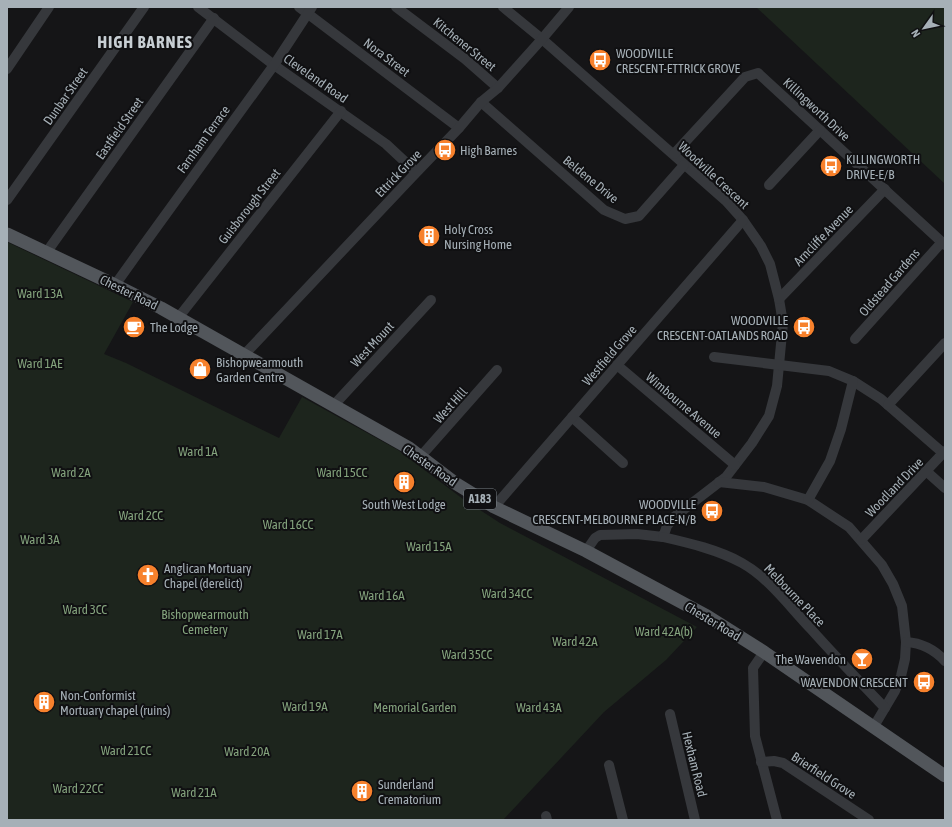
<svg xmlns="http://www.w3.org/2000/svg" width="952" height="827" viewBox="0 0 952 827" font-family="'Asap Condensed',sans-serif">
<rect width="100%" height="100%" fill="#151517"/>
<g fill="#1d251d">
<polygon points="756,7 945,7 945,184"/>
<polygon points="7,242 133,302 104,354 126,363 279,438 302,397 398,450 463,499 500,523 697,627 666,660 604,712 503,820 7,820"/>
</g>
<g fill="none" stroke-linecap="round" stroke-linejoin="round">
<g stroke="#36383c" stroke-width="10">
<polyline points="198,7 274,65 386,144 416,172"/>
<polyline points="299,7 459,128"/>
<polyline points="396,7 465,59 498,88"/>
<polyline points="503,7 542,39 726,201 743,220 761,246 770,264 779,299 783,323 777,386 769,416 752,443 726,477 674,517 667,526 663,537 637,534 600,535 595,538 586,551"/>
<polyline points="7,69 49,7"/>
<polyline points="481,102 604,210 625,219 639,216 684,165"/>
<polyline points="674,154 745,77 758,73 945,245"/>
<polyline points="769,185 820,130"/>
<polyline points="7,200 144,7"/>
<polyline points="46,253 214,18"/>
<polyline points="115,285 140,250 274,65 312,7"/>
<polyline points="779,299 885,189"/>
<polyline points="178,318 341,111"/>
<polyline points="855,339 942,242"/>
<polyline points="243,356 412,177 459,128 481,102 498,88 542,39 569,7"/>
<polyline points="714,357 829,371 853,381 881,399 943,453"/>
<polyline points="617,365 735,465"/>
<polyline points="888,405 945,343"/>
<polyline points="333,406 431,300"/>
<polyline points="572,417 623,463"/>
<polyline points="421,456 497,370"/>
<polyline points="926,471 945,488"/>
<polyline points="719,482 764,487 808,500 849,527 882,565 893,584 902,606 906,642 905,659 901,676 895,691 873,728"/>
<polyline points="808,500 830,461 841,429 853,381"/>
<polyline points="494,507 743,220"/>
<path d="M 663,537 C 689,543 719,550 742,563 C 769,578 789,606 810,628 C 834,655 860,682 885,708"/>
<polyline points="861,540 945,451"/>
<path d="M 906,642 C 922,643 934,649 945,661"/>
<polyline points="764,652 753,668 755,736 777,820"/>
<polyline points="670,714 695,820"/>
<polyline points="761,762 774,761 783,763 869,820"/>
<polyline points="609,765 623,820"/>
<polyline points="546,816 547,820"/>
</g>
<polyline stroke="#52565b" stroke-width="13" points="7,234 115,285 161,308 409,448 455,483 494,507 586,551 707,616 764,652 945,776"/>
</g>
<defs>
<g id="bus-disc" transform="scale(1.15)"><circle r="9.5" fill="#f7812c" stroke="#101012"/><path d="M-5-6H5V4H4V6H2V4H-2V6H-4V4H-5ZM-3.5-4V0h7V-4ZM-3.5 1.2v1.5H-2V1.2ZM2 1.2v1.5H3.5V1.2Z" fill="#fff"/></g>
<g id="building-disc" transform="scale(1.15)"><circle r="9.5" fill="#f7812c" stroke="#101012"/><path d="M-4-6H4V6H1V3H-1V6H-4ZM-2.5-4.3h1.7v1.8h-1.7ZM.8-4.3h1.7v1.8H.8ZM-2.5-1h1.7V.8h-1.7ZM.8-1h1.7V.8H.8Z" fill="#fff"/></g>
<g id="cafe-disc" transform="scale(1.15)"><circle r="9.5" fill="#f7812c" stroke="#101012"/><path d="M-5.5-4.5H6V0H3Q3 3.5 0 3.5H-2.5Q-5.5 3.5-5.5 0ZM3-3.2v2h1.7v-2ZM-6 4.5H4V6H-6Z" fill="#fff"/></g>
<g id="shop-disc" transform="scale(1.15)"><circle r="9.5" fill="#f7812c" stroke="#101012"/><path d="M-5-2.5h2.3a2.7 3.5 0 0 1 5.4 0H5L5.5 6h-11ZM-1.5-2.5h3a1.5 2.3 0 0 0-3 0Z" fill="#fff"/></g>
<g id="church-disc" transform="scale(1.15)"><circle r="9.5" fill="#f7812c" stroke="#101012"/><path d="M-1.2-6h2.4v3.5h3.3v2.4h-3.3V6h-2.4V-.1h-3.3v-2.4h3.3Z" fill="#fff"/></g>
<g id="bar-disc" transform="scale(1.15)"><circle r="9.5" fill="#f7812c" stroke="#101012"/><path d="M-6-5H6L.8 .8V4.5H3.5V6h-7V4.5H-.8V.8Z" fill="#fff"/></g>
</defs>
<g fill-rule="evenodd">
<use href="#bus-disc" x="600" y="60"/>
<use href="#bus-disc" x="445" y="150"/>
<use href="#bus-disc" x="831" y="166"/>
<use href="#building-disc" x="429" y="236"/>
<use href="#cafe-disc" x="134" y="327"/>
<use href="#bus-disc" x="804" y="327"/>
<use href="#shop-disc" x="200" y="369"/>
<use href="#building-disc" x="404" y="482"/>
<use href="#bus-disc" x="712" y="511"/>
<use href="#church-disc" x="148" y="575"/>
<use href="#bar-disc" x="862" y="659"/>
<use href="#bus-disc" x="924" y="682"/>
<use href="#building-disc" x="44" y="702"/>
<use href="#building-disc" x="362" y="791"/>
</g>
<g text-anchor="middle" stroke-width="4" stroke-linejoin="round" paint-order="stroke">
<rect fill="#101012" stroke="#798086" stroke-width="1" x="464" y="489" width="32" height="20" rx="3"/>
<g font-size="12" font-weight="bold" fill="#a6b0b7">
<text x="480" y="503">A183</text>
</g>
<g font-size="13" fill="#a6b0b7" stroke="#101012">
<text transform="translate(465 44) rotate(39)" y="5">Kitchener Street</text>
<text transform="translate(387 57) rotate(37)" y="5">Nora Street</text>
<text transform="translate(316 78) rotate(35)" y="5">Cleveland Road</text>
<text transform="translate(65 96) rotate(-55)" y="5">Dunbar Street</text>
<text transform="translate(817 109) rotate(43)" y="5">Killingworth Drive</text>
<text transform="translate(119 128) rotate(-55)" y="5">Eastfield Street</text>
<text transform="translate(203 139) rotate(-54)" y="5">Farnham Terrace</text>
<text transform="translate(398 173) rotate(-46)" y="5">Ettrick Grove</text>
<text transform="translate(714 175) rotate(43)" y="5">Woodville Crescent</text>
<text transform="translate(591 179) rotate(39)" y="5">Beldene Drive</text>
<text transform="translate(249 206) rotate(-52)" y="5">Guisborough Street</text>
<text transform="translate(823 235) rotate(-46)" y="5">Arncliffe Avenue</text>
<text transform="translate(889 282) rotate(-49)" y="5">Oldstead Gardens</text>
<text transform="translate(129 292) rotate(26)" y="5">Chester Road</text>
<text transform="translate(372 344) rotate(-47)" y="5">West Mount</text>
<text transform="translate(609 355) rotate(-49)" y="5">Westfield Grove</text>
<text transform="translate(450 405) rotate(-48)" y="5">West Hill</text>
<text transform="translate(684 405) rotate(40)" y="5">Wimbourne Avenue</text>
<text transform="translate(430 465) rotate(35)" y="5">Chester Road</text>
<text transform="translate(894 487) rotate(-46)" y="5">Woodland Drive</text>
<text transform="translate(795 595) rotate(46)" y="5">Melbourne Place</text>
<text transform="translate(713 621) rotate(31)" y="5">Chester Road</text>
<text transform="translate(695 764) rotate(76)" y="5">Hexham Road</text>
<text transform="translate(824 775) rotate(33)" y="5">Brierfield Grove</text>
</g>
<g font-size="13" fill="#a6b0b7" stroke="#101012" text-anchor="start">
<text x="616" y="58">WOODVILLE<tspan x="616" dy="15">CRESCENT-ETTRICK GROVE</tspan></text>
<text x="460" y="155">High Barnes</text>
<text x="846" y="164">KILLINGWORTH<tspan x="846" dy="15">DRIVE-E/B</tspan></text>
<text x="444" y="234">Holy Cross<tspan x="444" dy="15">Nursing Home</tspan></text>
<text x="788" y="325" text-anchor="end">WOODVILLE<tspan x="788" dy="15">CRESCENT-OATLANDS ROAD</tspan></text>
<text x="150" y="332">The Lodge</text>
<text x="216" y="367">Bishopwearmouth<tspan x="216" dy="15">Garden Centre</tspan></text>
<text x="404" y="509" text-anchor="middle">South West Lodge</text>
<text x="696" y="509" text-anchor="end">WOODVILLE<tspan x="696" dy="15">CRESCENT-MELBOURNE PLACE-N/B</tspan></text>
<text x="164" y="573">Anglican Mortuary<tspan x="164" dy="15">Chapel (derelict)</tspan></text>
<text x="846" y="664" text-anchor="end">The Wavendon</text>
<text x="908" y="687" text-anchor="end">WAVENDON CRESCENT</text>
<text x="60" y="700">Non-Conformist<tspan x="60" dy="15">Mortuary chapel (ruins)</tspan></text>
<text x="378" y="789">Sunderland<tspan x="378" dy="15">Crematorium</tspan></text>
</g>
<g font-size="13" fill="#84a37d" stroke="#101012">
<text x="40" y="298">Ward 13A</text>
<text x="40" y="368">Ward 1AE</text>
<text x="198" y="456">Ward 1A</text>
<text x="71" y="477">Ward 2A</text>
<text x="342" y="477">Ward 15CC</text>
<text x="141" y="520">Ward 2CC</text>
<text x="288" y="529">Ward 16CC</text>
<text x="40" y="544">Ward 3A</text>
<text x="429" y="551">Ward 15A</text>
<text x="507" y="598">Ward 34CC</text>
<text x="382" y="600">Ward 16A</text>
<text x="85" y="614">Ward 3CC</text>
<text x="205" y="619">Bishopwearmouth<tspan x="205" dy="15">Cemetery</tspan></text>
<text x="664" y="636">Ward 42A(b)</text>
<text x="320" y="639">Ward 17A</text>
<text x="575" y="646">Ward 42A</text>
<text x="467" y="659">Ward 35CC</text>
<text x="305" y="711">Ward 19A</text>
<text x="415" y="712">Memorial Garden</text>
<text x="539" y="712">Ward 43A</text>
<text x="126" y="755">Ward 21CC</text>
<text x="247" y="756">Ward 20A</text>
<text x="78" y="793">Ward 22CC</text>
<text x="194" y="797">Ward 21A</text>
</g>
<g font-size="17" font-weight="bold" letter-spacing="1" fill="#c7ced3" stroke="#101012">
<text x="145" y="48">HIGH BARNES</text>
</g>
</g>
<rect width="952" height="827" fill="none" stroke="#a6b0b7" stroke-width="16"/>
<g transform="translate(924 28) rotate(237)" stroke="#101012" stroke-width="3" paint-order="stroke">
<path d="M0-3L7 15L0 10L-7 15Z" fill="#a6b0b7"/>
<text y="-6" font-size="11" font-weight="bold" text-anchor="middle" fill="#a6b0b7">N</text>
</g>
</svg>
